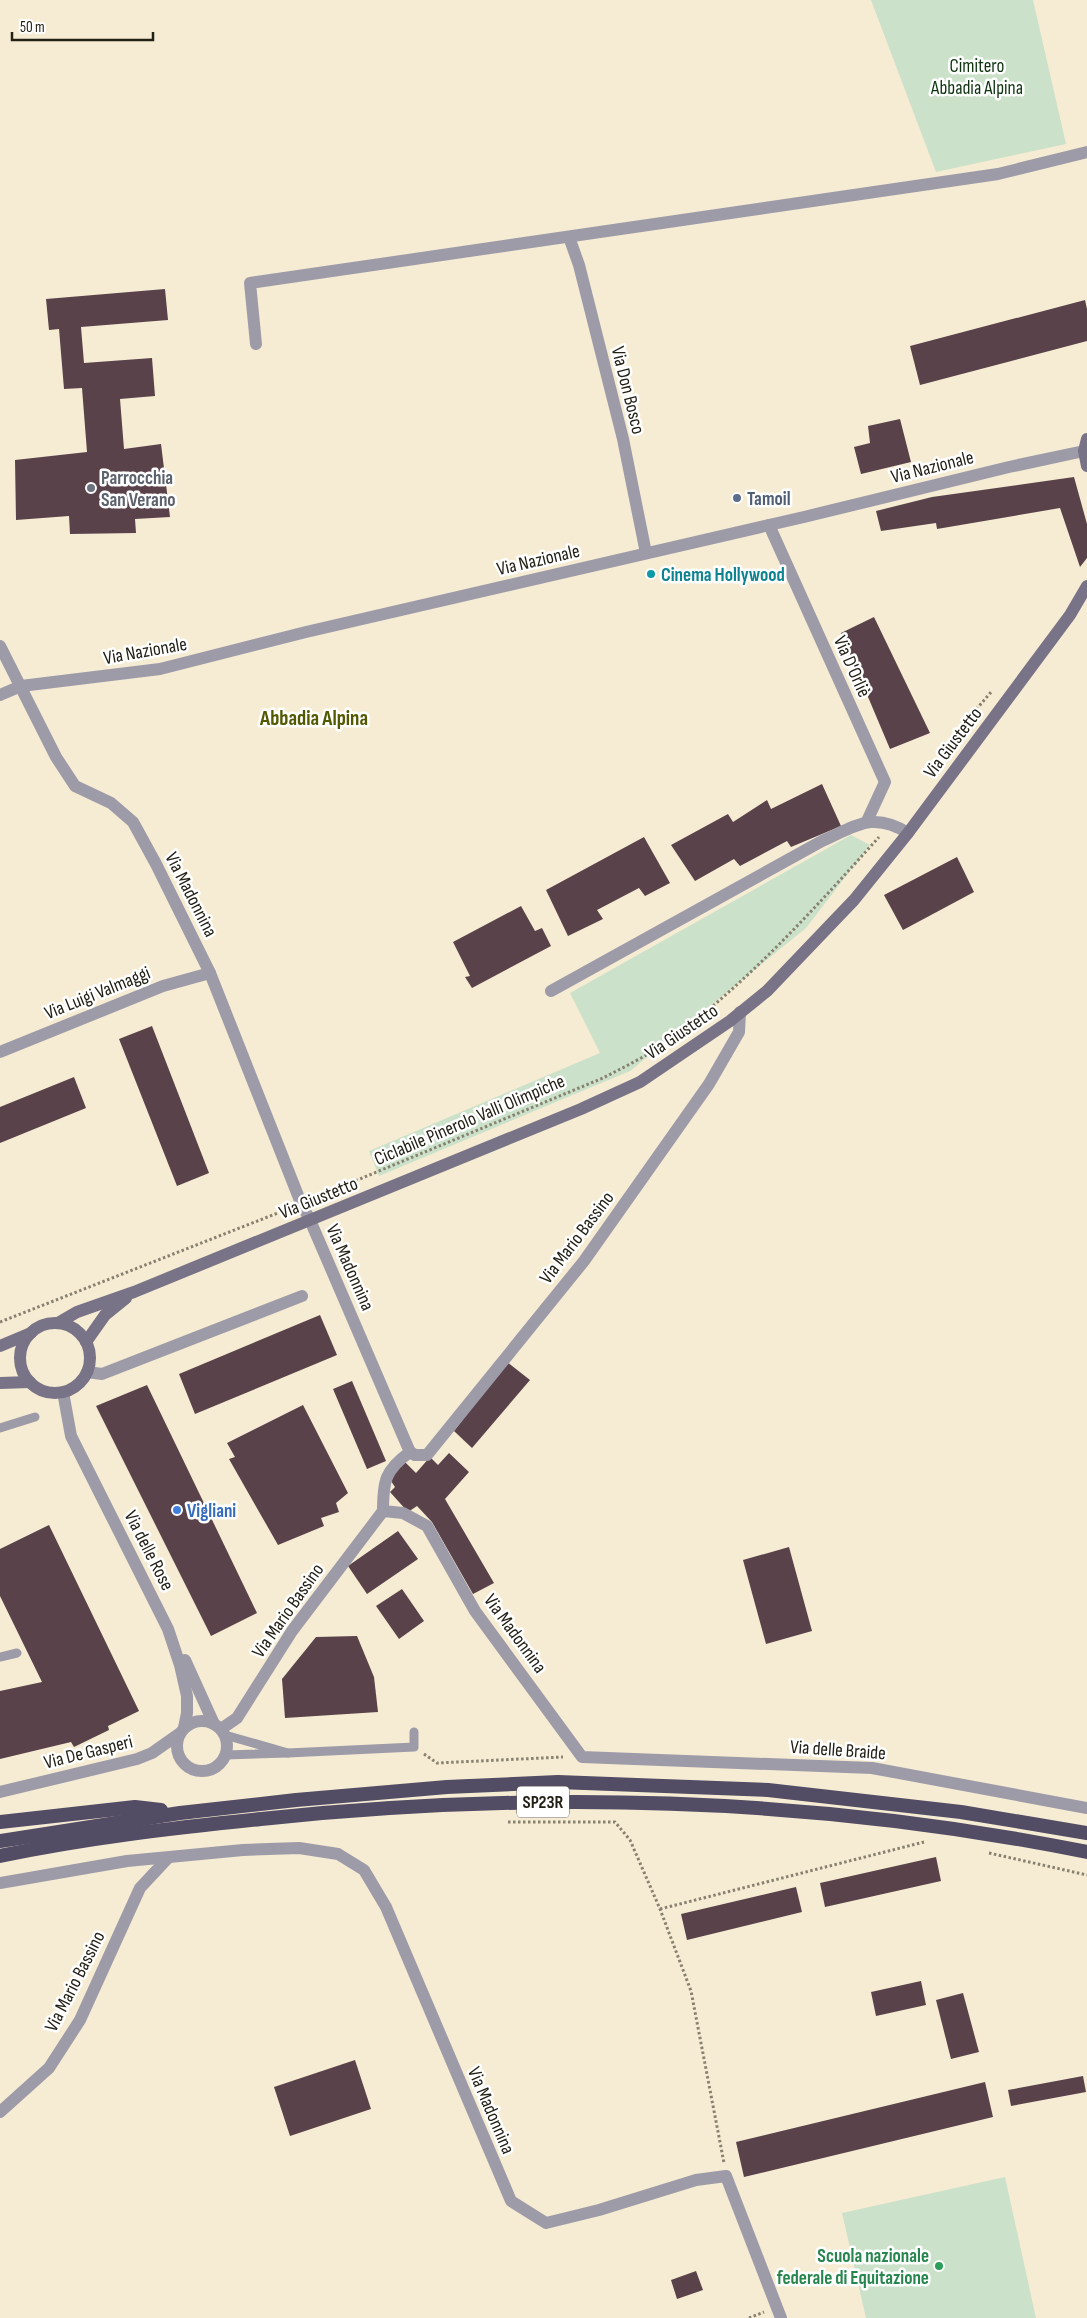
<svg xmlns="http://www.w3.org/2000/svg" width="1087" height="2318" viewBox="0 0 1087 2318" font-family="'Sofia Sans Condensed',sans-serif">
<rect width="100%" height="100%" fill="#f6ecd3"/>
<g fill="#cbe1c9">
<polygon points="871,0 1033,0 1066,144 936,172"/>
<polygon points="851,835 870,845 806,928 630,1071 379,1176 369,1151 600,1053 570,993"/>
<polygon points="1005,2177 1036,2318 866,2318 842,2213"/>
</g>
<g fill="#59424a">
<polygon points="165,289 168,320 81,327 84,363 152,358 155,396 120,399 124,449 161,444 170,517 135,519 136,533 70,534 69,516 16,520 15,460 87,452 82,388 64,389 59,329 49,330 46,299"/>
<polygon points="1085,300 1087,309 1087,341 920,385 910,346"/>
<polygon points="900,419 911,462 861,474 854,447 870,443 868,426"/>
<polygon points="1074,477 1087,524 1087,558 1080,567 1060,508 937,529 936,523 881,531 876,511 932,497"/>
<polygon points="874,617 930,733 890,749 841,633"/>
<polygon points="822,784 841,826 791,847 787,841 740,866 734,859 695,881 671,845 728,814 733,822 767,800 771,809"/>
<polygon points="644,837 670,883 645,896 639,888 597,910 603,919 568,936 546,890"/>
<polygon points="957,857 974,892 903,930 884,895"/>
<polygon points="521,906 535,931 542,928 551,946 472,988 465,977 470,976 453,942"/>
<polygon points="152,1026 209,1173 177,1186 119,1039"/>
<polygon points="74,1077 86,1108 0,1143 0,1107"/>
<polygon points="320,1315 337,1355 195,1414 179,1374"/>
<polygon points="507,1362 530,1380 472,1448 454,1431"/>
<polygon points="352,1381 386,1461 367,1469 333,1389"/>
<polygon points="147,1385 257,1613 211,1636 96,1406"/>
<polygon points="303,1405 348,1493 336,1503 339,1512 321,1518 324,1526 278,1545 229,1459 235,1457 227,1443"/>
<polygon points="449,1453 469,1472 445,1499 494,1583 473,1594 432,1522 417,1506 408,1512 390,1492 395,1487 389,1478 405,1462 416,1473 430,1457 438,1465"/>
<polygon points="49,1525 139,1711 108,1726 109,1730 74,1747 71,1742 0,1759 0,1691 42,1682 0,1596 0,1549"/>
<polygon points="398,1531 418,1559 367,1594 348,1566"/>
<polygon points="789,1547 812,1631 766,1644 743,1560"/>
<polygon points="402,1589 424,1621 399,1639 376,1606"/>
<polygon points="357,1636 374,1677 378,1712 285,1718 282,1679 316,1637"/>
<polygon points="936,1857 941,1881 825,1907 820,1883"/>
<polygon points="796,1887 802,1912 687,1940 681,1914"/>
<polygon points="921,1981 926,2005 876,2016 871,1992"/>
<polygon points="963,1993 979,2052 951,2059 936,2000"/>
<polygon points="355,2060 371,2109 290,2136 274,2087"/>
<polygon points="1083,2076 1086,2092 1011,2106 1008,2090"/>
<polygon points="985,2082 993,2117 744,2177 736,2142"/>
<polygon points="696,2271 703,2290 677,2299 671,2280"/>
</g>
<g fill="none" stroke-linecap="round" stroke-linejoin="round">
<g stroke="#888170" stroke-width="3" stroke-dasharray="2.5 2.5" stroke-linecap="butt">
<polyline points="977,716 973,713 992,691"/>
<path d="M 314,1198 L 603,1078 C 628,1065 655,1052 678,1034 C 753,977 816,907 879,837"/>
<polyline points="0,1322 288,1209"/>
<polyline points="424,1754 437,1763 563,1757"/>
<polyline points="508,1822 615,1822 630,1840 660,1909 691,1991 724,2163"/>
<polyline points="989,1853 1087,1875"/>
<polyline points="660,1909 924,1842"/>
<polyline points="749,2318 764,2312"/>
</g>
<g stroke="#9e9ba9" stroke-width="9">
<polyline points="0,1428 35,1417"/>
<polyline points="0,1657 17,1653"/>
<polyline points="225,1735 288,1753 226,1755"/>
<polyline points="288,1753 414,1747 414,1732"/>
</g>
<g stroke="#9e9ba9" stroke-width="12">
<polyline points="569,237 579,265 623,439 646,553"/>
<polyline points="256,344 250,283 998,174 1087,152"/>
<polyline points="769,525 885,782 867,821"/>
<path d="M 0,646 L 56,757 L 75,786 L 111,803 L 133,822 L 156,864 L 210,973 L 301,1203 L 310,1220 L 410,1452 C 385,1470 383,1481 383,1511"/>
<path d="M 551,991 L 822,841 C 856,826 873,811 908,833"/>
<polyline points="0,1052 163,986 210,973"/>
<polyline points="87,1372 102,1374 302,1296"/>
<polyline points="410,1452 415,1455 427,1455 584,1261 709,1084 739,1032 740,1012"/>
<polyline points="383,1511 403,1513 427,1526 475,1611 582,1757 872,1768 1087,1808"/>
<polyline points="221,1729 237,1718 292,1631 383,1511"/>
<polyline points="0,1883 127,1861 243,1850 299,1848 338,1854 364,1870 386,1907 511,2201 546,2223 599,2210 696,2180 726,2176 781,2318"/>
<polyline points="0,2112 49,2068 80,2020 140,1888 168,1858"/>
</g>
<g stroke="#9e9ba9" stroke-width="12">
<polyline points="0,695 21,686 160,669 306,632 804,517 1009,467 1084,451"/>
<polyline points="63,1392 71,1436 168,1629 180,1665 187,1696 187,1713 184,1728"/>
<polyline points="185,1660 214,1724"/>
<circle cx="202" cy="1746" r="25"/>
<polyline points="0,1792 137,1759 152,1753 179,1734"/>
</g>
<g stroke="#797387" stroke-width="12">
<polyline points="1087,439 1084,451 1087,466"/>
<polyline points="58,1323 77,1312 134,1292 581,1109 640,1082 730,1021 767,991 854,900 908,833 1070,615 1087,586"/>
<circle cx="55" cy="1358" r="35"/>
<polyline points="86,1342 105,1315 126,1298"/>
<polyline points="0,1346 31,1333"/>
<polyline points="0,1383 30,1382"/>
</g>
<g stroke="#534c65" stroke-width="14">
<polyline points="0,1822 135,1807 161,1810"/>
<polyline points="0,1841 180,1813 296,1800 447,1787 558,1782 768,1790 961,1812 1087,1833"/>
<path d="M 0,1856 C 86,1838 173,1828 261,1819 C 536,1790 815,1797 1087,1852"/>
</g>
</g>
<circle fill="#6b7280" stroke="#fff" stroke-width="2" cx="91" cy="488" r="5"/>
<circle fill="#5c6f8a" stroke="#fff" stroke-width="2" cx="737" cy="498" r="5"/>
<circle fill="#0f9aa8" stroke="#fff" stroke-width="2" cx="651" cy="574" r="5"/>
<circle fill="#3f7fe0" stroke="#fff" stroke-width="2" cx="177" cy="1510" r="5"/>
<circle fill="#2e9e5b" stroke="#fff" stroke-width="2" cx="939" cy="2266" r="5"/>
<g text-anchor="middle" stroke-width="5" stroke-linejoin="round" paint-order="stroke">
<rect fill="#fff" stroke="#65635c" stroke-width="1" x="517" y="1786.5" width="52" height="31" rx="4"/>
<g font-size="18" font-weight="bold" fill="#232016">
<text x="543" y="1808">SP23R</text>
</g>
<g font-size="19" fill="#0e340f" stroke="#fff">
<text x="977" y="72">Cimitero<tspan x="977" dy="22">Abbadia Alpina</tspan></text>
</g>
<g font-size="19" fill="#232016" stroke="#fff">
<text transform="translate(629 390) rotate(76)" y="7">Via Don Bosco</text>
<text transform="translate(932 466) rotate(-14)" y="7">Via Nazionale</text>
<text transform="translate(538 559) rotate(-13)" y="7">Via Nazionale</text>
<text transform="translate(145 650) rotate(-10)" y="7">Via Nazionale</text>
<text transform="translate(853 666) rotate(66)" y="7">Via D'Orliè</text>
<text transform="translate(952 742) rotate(-53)" y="7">Via Giustetto</text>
<text transform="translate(192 894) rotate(63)" y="7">Via Madonnina</text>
<text transform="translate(97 992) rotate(-22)" y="7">Via Luigi Valmaggi</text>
<text transform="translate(681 1031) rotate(-34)" y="7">Via Giustetto</text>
<text transform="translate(469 1119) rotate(-23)" y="7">Ciclabile Pinerolo Valli Olimpiche</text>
<text transform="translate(318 1197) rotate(-22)" y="7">Via Giustetto</text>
<text transform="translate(576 1237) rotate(-53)" y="7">Via Mario Bassino</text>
<text transform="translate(351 1267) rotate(66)" y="7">Via Madonnina</text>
<text transform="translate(150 1550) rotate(63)" y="7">Via delle Rose</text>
<text transform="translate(287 1610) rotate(-55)" y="7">Via Mario Bassino</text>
<text transform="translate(516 1633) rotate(54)" y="7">Via Madonnina</text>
<text transform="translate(838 1749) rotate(4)" y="7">Via delle Braide</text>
<text transform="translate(88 1751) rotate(-14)" y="7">Via De Gasperi</text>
<text transform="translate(74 1981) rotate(-63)" y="7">Via Mario Bassino</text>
<text transform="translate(492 2110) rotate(67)" y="7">Via Madonnina</text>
</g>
<g font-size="19" font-weight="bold" fill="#5b616d" stroke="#fff" text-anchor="start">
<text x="101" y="484">Parrocchia<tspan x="101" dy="22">San Verano</tspan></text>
</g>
<g font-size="19" font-weight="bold" fill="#4e5e75" stroke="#fff" text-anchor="start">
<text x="747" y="505">Tamoil</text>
</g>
<g font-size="19" font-weight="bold" fill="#0d838f" stroke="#fff" text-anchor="start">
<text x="661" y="581">Cinema Hollywood</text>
</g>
<g font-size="19" font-weight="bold" fill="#366cbe" stroke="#fff" text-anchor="start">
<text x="187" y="1517">Vigliani</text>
</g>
<g font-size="19" font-weight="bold" fill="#27864d" stroke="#fff" text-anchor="end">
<text x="929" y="2262">Scuola nazionale<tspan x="929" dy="22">federale di Equitazione</tspan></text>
</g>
<g font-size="21" font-weight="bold" fill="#525901" stroke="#fff">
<text x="314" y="725">Abbadia Alpina</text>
</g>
</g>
<path d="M12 32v8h141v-8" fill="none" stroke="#232016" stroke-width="2.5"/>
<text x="20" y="32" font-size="15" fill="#232016" stroke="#ffffff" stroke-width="4" paint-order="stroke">50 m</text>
</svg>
